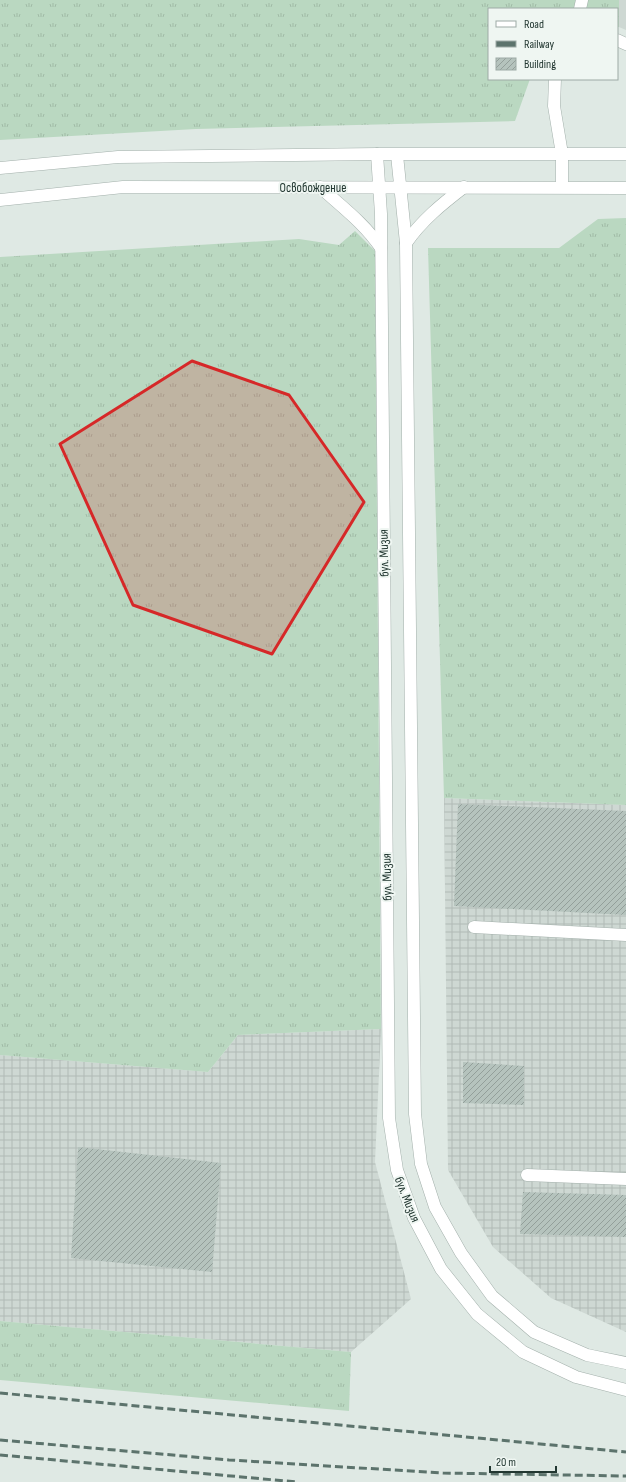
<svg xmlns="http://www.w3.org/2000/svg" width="626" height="1482" viewBox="0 0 626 1482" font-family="'Sofia Sans Condensed',sans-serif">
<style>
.built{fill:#ced8d3}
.industrial{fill:url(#industrial-grid)}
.grass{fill:url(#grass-tufts)}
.building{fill:url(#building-hatch)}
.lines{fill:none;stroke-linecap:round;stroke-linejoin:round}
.minor-casing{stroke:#a3b0ab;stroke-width:13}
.minor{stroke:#fff;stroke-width:12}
.rail{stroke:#5c736c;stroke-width:3;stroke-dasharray:8 4;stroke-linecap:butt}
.marked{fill:#d62828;fill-opacity:0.2;stroke:#d62828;stroke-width:3;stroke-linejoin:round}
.labels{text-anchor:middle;stroke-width:4;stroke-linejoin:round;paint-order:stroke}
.street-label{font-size:13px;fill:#223731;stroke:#eff6f2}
</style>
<defs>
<pattern id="industrial-grid" width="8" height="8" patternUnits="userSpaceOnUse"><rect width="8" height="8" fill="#ced8d3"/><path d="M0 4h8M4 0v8" fill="none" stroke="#b1bab6"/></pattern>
<pattern id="grass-tufts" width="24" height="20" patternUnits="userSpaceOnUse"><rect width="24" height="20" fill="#bad8c1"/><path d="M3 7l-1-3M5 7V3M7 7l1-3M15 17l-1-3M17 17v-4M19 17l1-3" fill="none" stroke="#a0baa6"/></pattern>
<pattern id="building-hatch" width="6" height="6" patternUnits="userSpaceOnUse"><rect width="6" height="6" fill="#b5c3bd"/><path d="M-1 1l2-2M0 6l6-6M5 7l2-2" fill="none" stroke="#939f9a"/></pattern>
</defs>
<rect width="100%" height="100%" fill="#dfe9e4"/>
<polygon class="built" points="619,0 626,0 626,30 619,27"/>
<g class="industrial">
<polygon points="444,798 626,805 626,1332 551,1298 493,1247 448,1170"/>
<polygon points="381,1029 375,1162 411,1299 351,1352 0,1321 0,1055 208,1072 238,1035"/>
</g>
<g class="grass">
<polygon points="0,0 619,0 619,27 617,27 617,9 489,9 489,79 530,79 515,121 196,129 0,140"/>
<polygon points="626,218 626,805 444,798 428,248 559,248 598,219"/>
<polygon points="355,231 375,251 381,1029 238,1035 208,1072 0,1055 0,257 299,239 339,245"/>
<polygon points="0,1321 351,1352 349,1411 0,1380"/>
</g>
<g class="building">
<polygon points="458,804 626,811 626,915 454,906"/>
<polygon points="463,1062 524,1066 524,1105 463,1103"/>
<polygon points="78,1147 221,1163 212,1272 71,1258"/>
<polygon points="523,1192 626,1195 626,1237 520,1234"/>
</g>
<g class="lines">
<defs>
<g id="minor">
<polyline points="580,9 582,0"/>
<polyline points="617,40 626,44"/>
<polyline points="555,79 554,106 562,154 562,187"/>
<polyline points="377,154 381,214 389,1118 397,1170 414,1218 441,1269 477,1314 523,1352 576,1377 626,1390"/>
<polyline points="397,155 406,243 415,1114 421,1164 435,1207 461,1253 492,1296 534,1332 587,1355 626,1363"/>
<polyline points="0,168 118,157 377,154 626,154"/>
<path d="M320 187C342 207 364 223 381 248"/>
<polyline points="0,200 123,187 626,188"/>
<path d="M406 243C422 220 442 204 464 187"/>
<polyline points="474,927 626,935"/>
<polyline points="527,1175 626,1179"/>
</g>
</defs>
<use href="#minor" class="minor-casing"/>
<use href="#minor" class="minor"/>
<g class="rail">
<polyline points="0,1393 626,1452"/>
<polyline points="0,1440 229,1460 443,1473 626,1476"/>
<polyline points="0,1455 297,1482"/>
</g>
</g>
<path class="marked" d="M192 361 289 395 364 502 272 654 133 605 60 444Z"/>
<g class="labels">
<g class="street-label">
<text x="313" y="192">Освобождение</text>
<text transform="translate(383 553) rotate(-91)" y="5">бул. Мизия</text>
<text transform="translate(386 877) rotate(-91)" y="5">бул. Мизия</text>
<text transform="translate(408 1199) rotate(68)" y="5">бул. Мизия</text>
</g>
</g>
<rect x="488" y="8" width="130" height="72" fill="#eff6f2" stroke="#9daaa5"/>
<rect x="496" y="21" width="20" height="6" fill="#ffffff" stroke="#9daaa5"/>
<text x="524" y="28" font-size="12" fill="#223731">Road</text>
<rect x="496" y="41" width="20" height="6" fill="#5c736c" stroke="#9daaa5"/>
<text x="524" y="48" font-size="12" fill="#223731">Railway</text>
<rect x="496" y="58" width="20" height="12" fill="url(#building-hatch)" stroke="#9daaa5"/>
<text x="524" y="68" font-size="12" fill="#223731">Building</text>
<path d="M490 1466v6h66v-6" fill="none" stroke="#223731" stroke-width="2"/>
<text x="496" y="1466" font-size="12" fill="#223731" stroke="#eff6f2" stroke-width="3" paint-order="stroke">20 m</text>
</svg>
